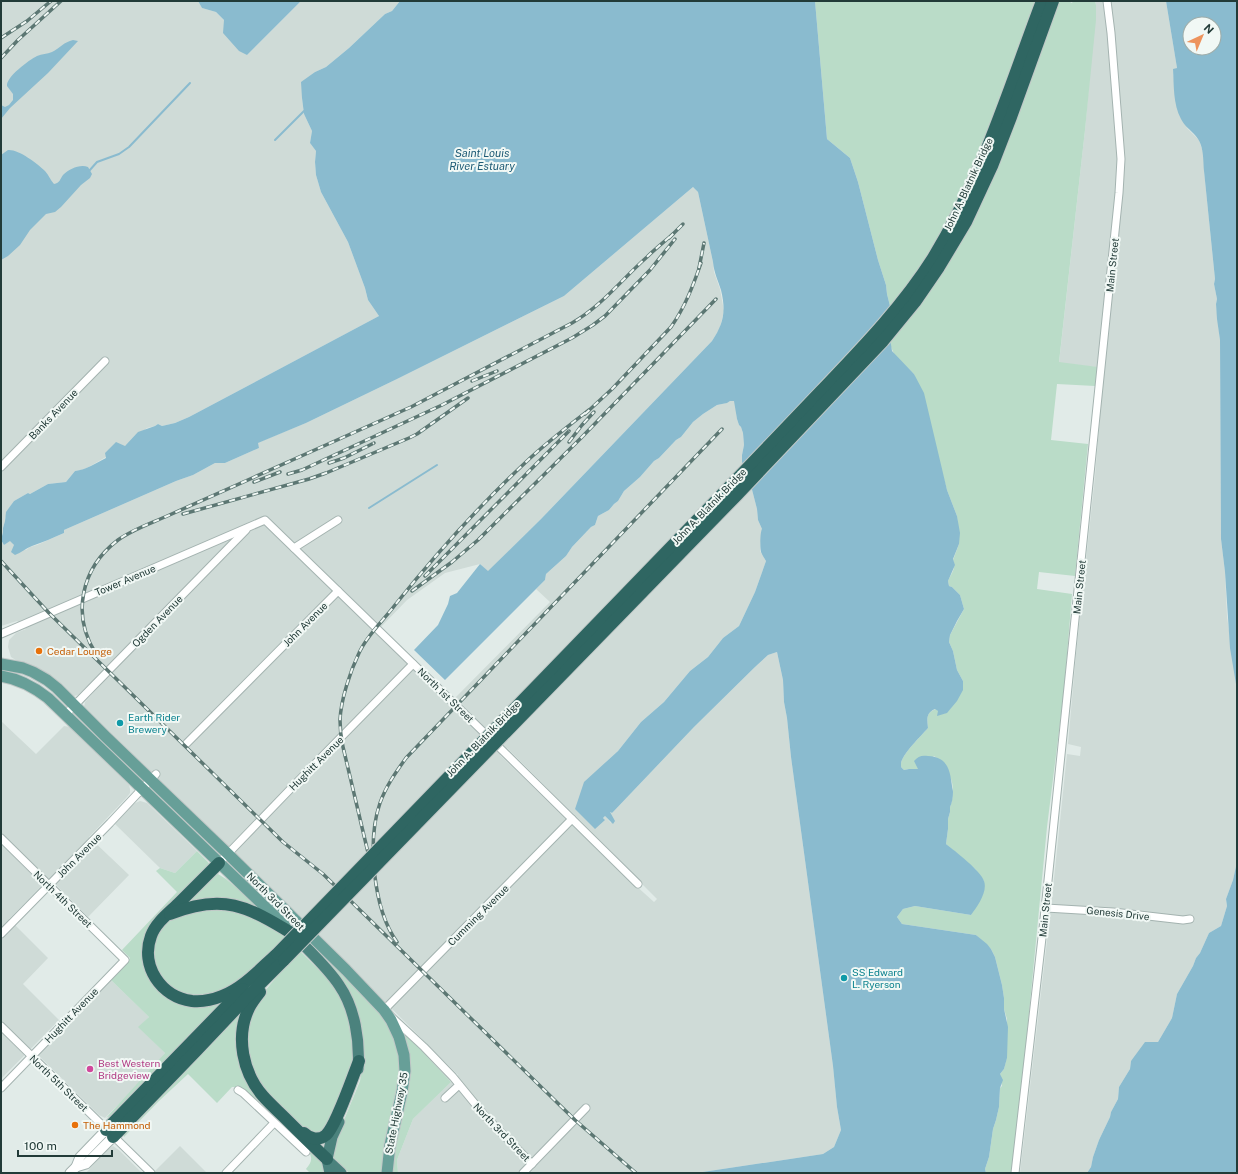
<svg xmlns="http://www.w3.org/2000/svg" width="1238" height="1174" viewBox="0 0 1238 1174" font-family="'Public Sans',sans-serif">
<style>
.built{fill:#cfdbd7;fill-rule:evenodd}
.green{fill:#badcc8}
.water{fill:#8abbcf;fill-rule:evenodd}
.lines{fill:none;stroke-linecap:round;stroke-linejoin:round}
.stream{stroke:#8abbcf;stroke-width:2}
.minor-casing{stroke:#a4b3b0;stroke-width:9}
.tertiary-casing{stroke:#a4b3b0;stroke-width:11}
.primary-casing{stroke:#c1c8c7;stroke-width:13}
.trunk-casing{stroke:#c1c8c7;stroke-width:13}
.motorway-casing{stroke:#c1c8c7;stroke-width:14}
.minor{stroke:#fff;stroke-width:7}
.tertiary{stroke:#fff;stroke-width:9}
.primary{stroke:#679f98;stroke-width:11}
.trunk{stroke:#4b827d;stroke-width:11}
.motorway{stroke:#2f6662;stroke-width:12}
.rail-casing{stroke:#5c7773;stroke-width:3.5}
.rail{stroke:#f1f8f5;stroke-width:2;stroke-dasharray:6;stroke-linecap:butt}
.motorway-bridge-casing{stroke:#c1c8c7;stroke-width:14;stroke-linecap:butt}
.motorway-bridge{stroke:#2f6662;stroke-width:12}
.food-dot{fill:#e8710a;stroke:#f1f8f5;stroke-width:1.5}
.culture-dot{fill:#0f9aa8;stroke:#f1f8f5;stroke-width:1.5}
.hotel-dot{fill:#d1479c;stroke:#f1f8f5;stroke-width:1.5}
.labels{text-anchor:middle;stroke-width:4;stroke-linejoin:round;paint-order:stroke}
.street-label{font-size:10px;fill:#223b38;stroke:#f1f8f5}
.food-label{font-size:10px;fill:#c56008;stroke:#f1f8f5;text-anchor:start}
.culture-label{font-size:10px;fill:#0d838f;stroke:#f1f8f5;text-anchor:start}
.hotel-label{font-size:10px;fill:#b23c85;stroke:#f1f8f5;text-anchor:start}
.water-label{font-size:11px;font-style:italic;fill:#1e5b75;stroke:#f1f8f5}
</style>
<rect width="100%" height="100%" fill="#e1ebe8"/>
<g class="built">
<polygon points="3,1 198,1 202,8 216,12 224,20 247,55 301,1 400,1 392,11 385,14 349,48 326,67 315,72 304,81 302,98 304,114 312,131 310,143 316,151 315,162 316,175 321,192 348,242 365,288 368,300 379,316 189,417 175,423 162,426 158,424 155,426 147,428 125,446 87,468 81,470 75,471 66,482 48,484 30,494 28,493 14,501 11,506 5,518 5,521 3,528 3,532 1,538 1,3"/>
<polygon points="1095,1 1166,1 1177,68 1173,70 1176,104 1187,128 1199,140 1204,155 1204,171 1215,279 1214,284 1217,299 1216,304 1220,340 1221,539 1225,572 1227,616 1237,690 1237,862 1233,880 1226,899 1227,906 1221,926 1209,933 1200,953 1196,958 1193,966 1177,994 1172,1018 1158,1042 1131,1061 1130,1069 1119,1087 1118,1099 1111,1112 1110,1117 1099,1140 1093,1157 1091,1167 1087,1173 1020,1173 1052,898 1067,754 1080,756 1081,747 1068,744 1076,654 1095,476 1104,368 1059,363 1085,130 1096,5"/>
<path d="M693 187 698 192 713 262 714 272 720 289 724 311 720 328 712 341 541 519 488 572 480 564 445 573 407 600 378 630 452 701 550 602 536 589 545 580 546 574 566 556 572 547 591 527 595 525 598 516 609 510 614 504 618 501 624 491 640 477 654 461 659 458 676 440 681 437 693 422 703 414 717 405 726 403 730 401H735L737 419 739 425 741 427 743 433 744 445 742 455 749 478 757 509 758 520 762 529 760 551 766 561 755 592 739 626 723 638 708 657 690 671 664 702 641 722 618 751 606 762 575 809 605 820 603 818 605 816 611 823V815L609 812 612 813 614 811 694 727 755 667 768 655 777 652 783 680 784 702 787 718 791 757 833 1066 837 1107 841 1130 834 1147 823 1154 696 1173H398L397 1160 413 1119 458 1075 378 995 85 711 84 707 85 702 106 679 100 674 78 695 74 696 71 695 11 657 8 647 9 640 16 633 26 629 17 621 1 626V540L4 545 10 540 14 545 26 550 30 547 37 545 64 533V530L176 481 193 475 215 463H225L259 448 257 443 306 423 397 379 564 296ZM507 748 630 870 632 874 657 899 654 902 614 866 500 755Z"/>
<polygon points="1,721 36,754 64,726 70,727 129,785 130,789 130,793 127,797 89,837 129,875 88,917 49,878 9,919 48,958 23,984 59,1020 1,1079"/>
<polygon points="140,801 147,803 197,851 175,873 160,868 115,824 133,804"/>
<polygon points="111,980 149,1017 139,1027 165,1053 144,1078 105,1118 99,1115 38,1055"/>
<polygon points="113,1146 120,1151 142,1173 86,1173 106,1151"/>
<polygon points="180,1146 207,1173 153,1173"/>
</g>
<g class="green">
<path d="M815 1H1068L1072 3 1073 1H1095L1096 5V20L1085 130 1059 362 1098 367 1095 386 1057 384 1051 440 1088 444 1075 576 1039 572 1037 589 1072 594 1064 691 1047 827 1021 1096 1012 1173H986L985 1169 989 1157 993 1129 996 1120 999 1107 1000 1088 1002 1086 1000 1074 1004 1069 1007 1057V1019L1004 1009V998L1002 985 995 957 991 949 976 935 902 924 897 917 903 909 915 906 971 915 984 881 975 869 946 844 948 829V819L950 812V807C953 801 954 786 951 779 947 772 941 764 937 758L934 756 918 769H909L904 770C902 768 901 768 901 765 900 756 922 735 928 728 927 719 926 712 936 709L942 714C953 713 959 690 963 681L957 670 953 651 949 642 950 635 964 609 960 595 952 587 949 586 948 581C951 574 957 567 953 560L959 544 957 516 947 490 914 374 895 356 891 347 890 306 887 294 886 285 878 260 858 182 850 158 827 139Z"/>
<polygon points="197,851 208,862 210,865 148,939 160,991 225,1000 178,1052 155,1070 110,1116 106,1118 165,1053 138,1027 149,1017 111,980 124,967 130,958 122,950 177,892 156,871 160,868 175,873"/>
<polygon points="218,874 226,879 256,904 261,913 183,906 215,875"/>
<polygon points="231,908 279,930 328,979 339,995 345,1009 352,1033 353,1048 351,1071 333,1116 320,1135 306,1132 268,1094 252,1070 245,1037 256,1002 287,964 238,982 214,995 191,997 169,988 153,963 156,935 170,918 190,911"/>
<polygon points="319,949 383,1017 395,1040 401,1066 397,1097 384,1151 381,1173 349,1173 332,1156 337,1137 360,1081 362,1068 363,1039 358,1013 317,951"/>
<path d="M254 993 241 1061 324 1159 327 1173H310L306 1169C311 1163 313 1159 309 1152L238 1087H232L217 1103 188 1074 159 1101 124 1137V1133Z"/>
<polygon points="400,1028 451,1082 413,1119 397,1160 398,1173 389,1173 402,1112"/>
</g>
<g class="water">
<polygon points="198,1 301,1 247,55 239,51 223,33 224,20 216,12 202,8"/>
<path d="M400 1H815L827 139 850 158 858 182 878 260 886 285 887 294 890 306V338L892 351 914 374 924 393 947 490 957 516 960 533 959 544 953 559 955 565 948 581 949 586 952 587 960 595 964 609 957 621 950 635 949 642 953 651 957 670 963 681V690L957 701 947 713 937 716 938 711 935 709C926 713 927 719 928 728 922 735 900 756 901 765 901 768 902 768 904 770L909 769H918L914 761C918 756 922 755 928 756 947 757 950 769 952 786 952 788 953 790 953 792 953 797 952 803 950 807V812L948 819V829L946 844C955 851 981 871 984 881 988 892 977 907 971 915L915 906 903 909 897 917 902 924 976 935 987 944 991 949 995 957 1002 985 1004 998V1009L1008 1027 1007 1058 1004 1069 1000 1074 1003 1080 1000 1088 999 1107 996 1120 993 1129 989 1157 985 1169 986 1173H696L823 1154 834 1147 841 1130 837 1107 833 1066 791 757 787 718 784 702 783 680 777 652 768 655 755 667 694 727 614 811 612 813 610 812 615 821 613 824 605 816 603 818 605 820 595 829 575 809 584 782 618 751 641 722 664 702 690 671 708 657 723 638 739 626 755 592 766 561C765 559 762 555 761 552 760 549 760 532 762 529L758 520 757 509 749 478 742 462V455L744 445 743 433 741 427 739 425 737 419 734 401H730L727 403 717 405 703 414 693 422 681 437 676 440 659 458 654 461 640 477 624 491 618 501 614 504 609 510 598 516 595 525 591 527 572 547 566 556 546 574 545 580 445 680 414 650 438 625 448 604 450 596 457 593 480 564 488 571 541 519 712 341C724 323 726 311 721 290 718 280 714 273 713 262L698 192 693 187 564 296 397 379 306 423 258 443 259 448 225 463H215L193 475 176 481 64 530V533C53 538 43 542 32 546 26 548 21 553 15 555L11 552 14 545 10 541 4 545 1 540 3 532V528L5 521 6 512 14 501 28 493 30 494 48 484 66 482 75 471C86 470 96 463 106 458L105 453 116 442 125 446 138 432 155 426 158 424 162 426 175 423 189 417 379 316 368 300 365 288 348 242 321 192 316 175 315 162 316 151 310 143 312 131 304 114 302 98 301 82 315 72 326 67 349 48 385 14 392 11Z"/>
<path d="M1166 1H1237V690L1230 648 1225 572 1221 539 1220 340 1217 319 1216 304 1217 299 1214 284 1215 279 1204 171C1203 156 1204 143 1193 133 1188 128 1184 125 1181 119 1173 104 1174 86 1173 69L1177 68ZM1190 24H1214V48H1190Z"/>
<path d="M73 40 78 41 48 73 10 108 1 119V105L5 107 9 105 13 100V94L7 86C6 77 29 60 37 56 42 54 47 54 52 52 60 48 64 42 73 40Z"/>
<path d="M8 150C18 149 37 163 45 171 49 175 50 180 54 184 60 183 60 179 63 175 69 169 80 164 88 167L92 174 90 178 81 185 61 207 55 212 46 214 30 230 20 245 8 256 1 260V155Z"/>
<polygon points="1237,862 1237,1173 1087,1173 1091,1167 1093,1157 1099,1140 1110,1117 1111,1112 1118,1099 1119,1087 1130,1069 1131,1061 1145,1042 1158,1042 1172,1018 1177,994 1193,966 1196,958 1200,953 1209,933 1221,926 1227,906 1226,899 1233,880"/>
</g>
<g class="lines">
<g class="stream">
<polyline points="275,140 304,111"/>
<polyline points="89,171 97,162 119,154 129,147 190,83"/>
<polyline points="369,508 437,465"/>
</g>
<defs>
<g id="minor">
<polyline points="1,467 105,361"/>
<polyline points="294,548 338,520"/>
<polyline points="1,634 265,520 504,752 638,884"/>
<polyline points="65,715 246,530"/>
<polyline points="187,743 338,591"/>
<polyline points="1,838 125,960 1,1088"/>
<polyline points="219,863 301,778 413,664"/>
<polyline points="1046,908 1113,912 1183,920 1190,919"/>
<polyline points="1,934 110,823 156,774"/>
<polyline points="1,1026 151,1173"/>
<polyline points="238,1090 243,1093 306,1152"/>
<polyline points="445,1098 459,1085"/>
<polyline points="532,1164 485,1116 453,1077 424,1047 384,1010 572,819"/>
<polyline points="226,1173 274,1123"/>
<polyline points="523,1173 586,1108"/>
<polyline points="1015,1173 1043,929 1119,193 1121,159 1111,33 1107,1"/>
</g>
<g id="tertiary">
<polyline points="76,1167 86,1164 113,1137"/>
<polyline points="70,1173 76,1167 80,1157 106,1130"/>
</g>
<g id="primary">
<polyline points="1,664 23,668 33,672 47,680 57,688 105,736 228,854 346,970 384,1010 391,1020 399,1037 404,1055 405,1071 402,1092 390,1145 387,1173"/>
<path d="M1 676C19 679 34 687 48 698L285 926"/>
</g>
<g id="trunk">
<path d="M295 936C310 952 327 967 339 985 355 1008 360 1041 358 1069"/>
<polyline points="327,1160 341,1173"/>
<polyline points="330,1173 327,1159 332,1137 339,1122"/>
</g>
<g id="motorway">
<path d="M219 863C206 876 193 889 180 902 170 912 156 922 151 936 140 966 161 997 192 1001 202 1002 212 1000 222 996 243 988 260 969 277 954"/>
<path d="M170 914C223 893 247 906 293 934"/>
<path d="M260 992C256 997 252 1002 249 1008 235 1037 243 1073 263 1096 270 1104 278 1111 285 1118 299 1132 313 1146 327 1159"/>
<polyline points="106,1130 243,989"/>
<path d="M304 1133C310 1139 319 1141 326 1135 336 1126 353 1076 359 1061"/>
<polyline points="113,1137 197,1050 252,992 284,960"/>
</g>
</defs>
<use href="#minor" class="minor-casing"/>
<use href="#tertiary" class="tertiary-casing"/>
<use href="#primary" class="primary-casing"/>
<use href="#trunk" class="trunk-casing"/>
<use href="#motorway" class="motorway-casing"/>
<use href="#minor" class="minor"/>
<use href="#tertiary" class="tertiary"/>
<use href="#primary" class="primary"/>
<use href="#trunk" class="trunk"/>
<use href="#motorway" class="motorway"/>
<defs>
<g id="rail">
<polyline points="1,38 27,21 51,1"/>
<polyline points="1,58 18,40 61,1"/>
<polyline points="669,238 683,224"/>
<polyline points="699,268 704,243"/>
<polyline points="472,381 497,371"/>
<path d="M585 414 612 389 671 327C685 307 693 286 701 263"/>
<polyline points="569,442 582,425 594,412"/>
<polyline points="329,463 344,458 374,443"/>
<polyline points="288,474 302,470 442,405 572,338 593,325 605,316 650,270 675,239"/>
<polyline points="254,482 280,472"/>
<polyline points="183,514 309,479 326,473 409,438 417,434 468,398"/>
<polyline points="1,561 49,613 283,842 323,874 575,1120 636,1173"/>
<polyline points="425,576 569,431"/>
<polyline points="412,591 452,562 478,540 581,438 716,299"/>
<path d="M96 654C71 615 81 568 118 540 132 530 149 524 165 517L411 407 572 323C603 305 621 280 647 257 655 249 664 242 673 234"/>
<path d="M370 861 343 747C341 738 340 729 340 720 341 699 350 672 359 653 367 635 383 621 395 605 435 555 479 506 526 462 546 443 567 427 589 410"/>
<path d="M397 942C373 909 367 840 380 803 386 786 396 772 406 758L722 429"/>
</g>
</defs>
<use href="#rail" class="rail-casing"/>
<use href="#rail" class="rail"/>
<defs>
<g id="motorway-bridge">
<path d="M277 954C418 808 560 662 701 516 741 475 781 433 821 391 861 349 902 307 933 258 982 178 1009 88 1042 1"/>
<polyline points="284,960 737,495 883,341 915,302 939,267 966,222 992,166 1011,117 1053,1"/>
</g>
</defs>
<use href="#motorway-bridge" class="motorway-bridge-casing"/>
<use href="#motorway-bridge" class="motorway-bridge"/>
</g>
<g class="food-dot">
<circle cx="39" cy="651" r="4"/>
<circle cx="75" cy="1125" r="4"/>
</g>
<g class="culture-dot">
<circle cx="120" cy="723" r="4"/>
<circle cx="844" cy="978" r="4"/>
</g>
<circle class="hotel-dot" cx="90" cy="1069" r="4"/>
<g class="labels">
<g class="street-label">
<text transform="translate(968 184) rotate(-65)" y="4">John A. Blatnik Bridge</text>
<text transform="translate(1112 265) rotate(-84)" y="4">Main Street</text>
<text transform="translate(53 414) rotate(-46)" y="4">Banks Avenue</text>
<text transform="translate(709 506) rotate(-46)" y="4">John A. Blatnik Bridge</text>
<text transform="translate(125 580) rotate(-23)" y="4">Tower Avenue</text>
<text transform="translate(1079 587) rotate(-84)" y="4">Main Street</text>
<text transform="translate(157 621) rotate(-46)" y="4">Ogden Avenue</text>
<text transform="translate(305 624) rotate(-45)" y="4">John Avenue</text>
<text transform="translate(446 695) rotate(44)" y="4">North 1st Street</text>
<text transform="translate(483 738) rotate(-46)" y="4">John A. Blatnik Bridge</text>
<text transform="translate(316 763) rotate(-45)" y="4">Hughitt Avenue</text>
<text transform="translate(79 855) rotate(-45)" y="4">John Avenue</text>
<text transform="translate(63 899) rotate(44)" y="4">North 4th Street</text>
<text transform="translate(276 901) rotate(45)" y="4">North 3rd Street</text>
<text transform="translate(1045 910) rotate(-84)" y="4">Main Street</text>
<text transform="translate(1118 913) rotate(6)" y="4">Genesis Drive</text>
<text transform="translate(478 915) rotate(-45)" y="4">Cumming Avenue</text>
<text transform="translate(71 1015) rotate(-46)" y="4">Hughitt Avenue</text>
<text transform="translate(59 1083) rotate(44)" y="4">North 5th Street</text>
<text transform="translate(396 1113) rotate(-79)" y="4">State Highway 35</text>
<text transform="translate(502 1132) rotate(46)" y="4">North 3rd Street</text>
</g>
<g class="food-label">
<text x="47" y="655">Cedar Lounge</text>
<text x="83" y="1129">The Hammond</text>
</g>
<g class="culture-label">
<text x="128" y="721">Earth Rider<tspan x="128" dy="12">Brewery</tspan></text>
<text x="852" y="976">SS Edward<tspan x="852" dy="12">L. Ryerson</tspan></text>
</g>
<g class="hotel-label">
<text x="98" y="1067">Best Western<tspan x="98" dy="12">Bridgeview</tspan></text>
</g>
<g class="water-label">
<text x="482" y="157">Saint Louis<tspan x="482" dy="13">River Estuary</tspan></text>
</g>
</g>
<rect width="1238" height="1174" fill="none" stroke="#223b38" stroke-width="4"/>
<g transform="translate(1202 36) rotate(44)"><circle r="19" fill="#f1f8f5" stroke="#9eaca9"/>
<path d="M0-3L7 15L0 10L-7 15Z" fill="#ed935d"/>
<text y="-6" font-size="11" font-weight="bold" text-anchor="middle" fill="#223b38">N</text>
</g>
<path d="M18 1150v6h94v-6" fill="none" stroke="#223b38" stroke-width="2"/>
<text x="24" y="1150" font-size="12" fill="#223b38" stroke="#f1f8f5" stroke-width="3" paint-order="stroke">100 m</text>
</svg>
